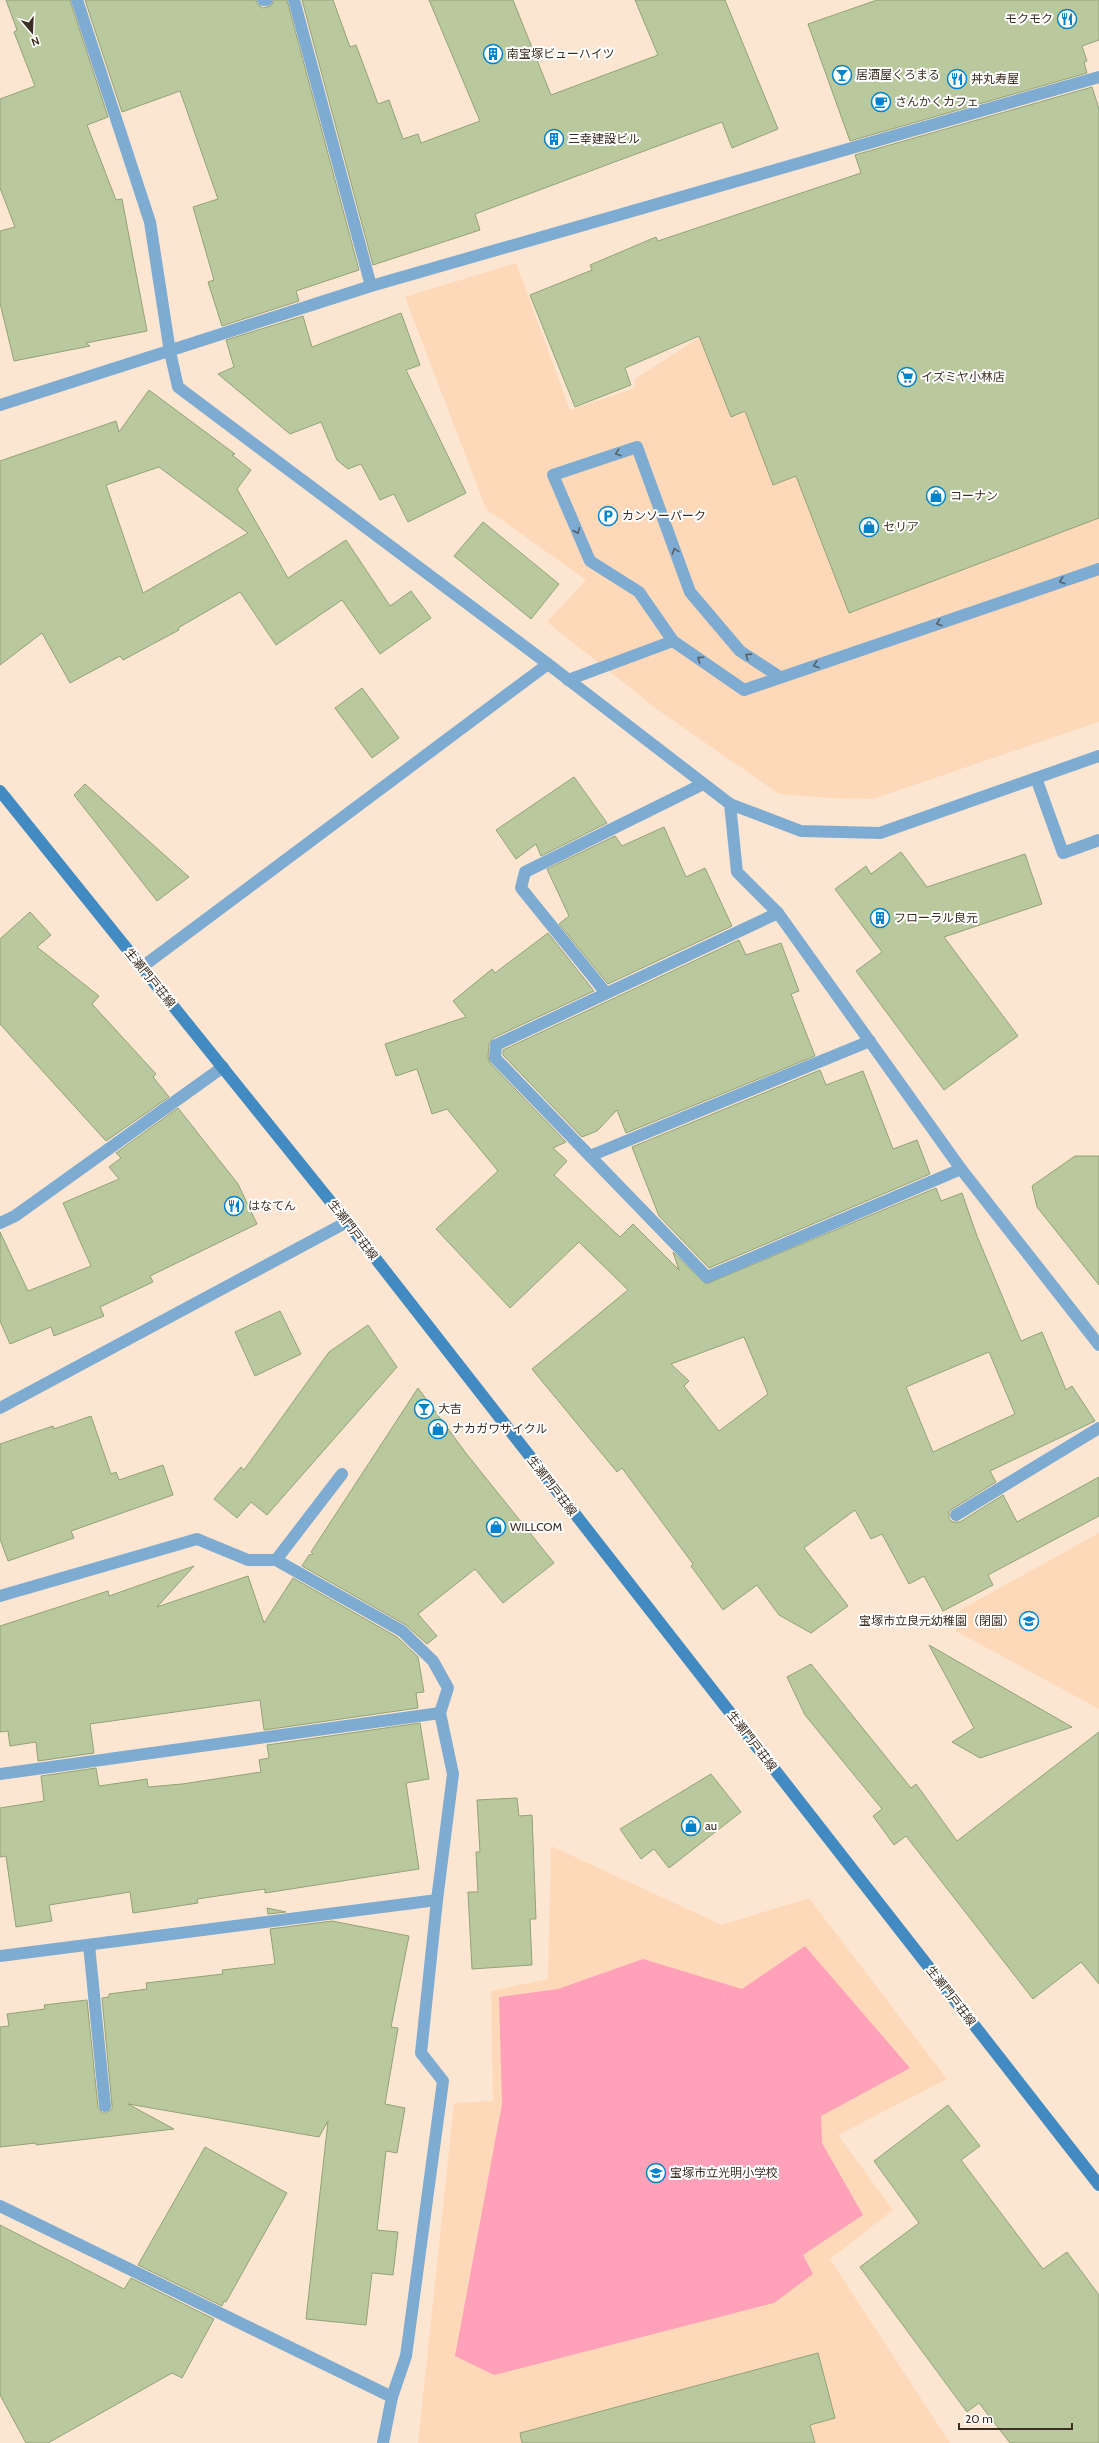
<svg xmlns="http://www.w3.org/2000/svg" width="1099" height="2443" viewBox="0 0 1099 2443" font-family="Cabin,'Noto Sans JP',sans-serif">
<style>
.built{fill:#fdd9b9}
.green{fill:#ffa1b8}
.building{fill:#b9c99d;stroke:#92a277;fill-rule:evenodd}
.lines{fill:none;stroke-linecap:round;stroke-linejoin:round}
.lane{stroke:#7dabd1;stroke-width:12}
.street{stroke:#7dabd1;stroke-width:12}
.secondary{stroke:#418ac2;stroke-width:12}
.oneway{stroke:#566067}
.labels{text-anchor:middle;stroke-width:4;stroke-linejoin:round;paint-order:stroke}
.poi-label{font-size:12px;fill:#3c2e20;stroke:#fff;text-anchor:start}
.street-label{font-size:12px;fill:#3c2e20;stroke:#fff}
</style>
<rect width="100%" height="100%" fill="#fde6d1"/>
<g class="built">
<polygon points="1099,161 1099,722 873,799 831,798 779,794 658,710 547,622 586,580 486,509 405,297 516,263 570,410 635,388 635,379 768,293"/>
<polygon points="1099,1533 1099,1709 956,1631 960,1610"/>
<polygon points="551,1846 722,1925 809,1898 947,2079 838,2135 893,2210 830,2259 950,2443 418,2443 454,2103 493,2101 491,1991 548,1979"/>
</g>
<polygon class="green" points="805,1946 910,2068 821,2116 822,2143 863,2215 803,2255 813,2274 774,2303 494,2375 455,2356 502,2104 499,1997 558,1989 643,1959 742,1989"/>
<g class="building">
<polygon points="6,0 70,0 108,117 87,125 116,200 122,199 147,331 86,343 90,346 14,361 0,303 0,231 15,227 0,188 0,99 35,86 14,32 17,30"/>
<polygon points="85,0 256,0 257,4 263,8 271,6 274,0 287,0 359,270 296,291 299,301 222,326 208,282 214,280 193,207 218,199 180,91 122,112"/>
<polygon points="302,0 333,0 350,47 356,45 378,104 389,100 403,139 418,134 421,143 480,121 429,0 513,0 551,95 658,55 635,0 725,0 778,129 732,148 722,122 475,214 480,230 373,265"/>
<polygon points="877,0 1099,0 1099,40 1082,46 1087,61 1084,62 1087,73 850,141 808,24"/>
<polygon points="1092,87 1099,109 1099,518 849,613 796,476 773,485 745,411 731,417 699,336 625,368 631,385 575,407 530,295 592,270 590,265 656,237 658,241 861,173 855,155"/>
<polygon points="401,313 420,365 406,370 466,493 408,522 394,494 380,500 361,464 348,469 337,460 321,422 290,434 218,374 234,367 226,340 303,316 312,347"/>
<path d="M149 390 235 454 232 455 251 470 237 489 288 578 346 540 390 606 411 591 431 618 380 654 342 600 276 645 240 592 178 628 179 630 123 660 120 656 70 683 42 633 0 665V461L116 421 119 432ZM159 467 248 533 143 593 106 485Z"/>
<polygon points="483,522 559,584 531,619 454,556"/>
<polygon points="362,688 399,738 372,758 335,708"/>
<polygon points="574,777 607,823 541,856 536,844 516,859 496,830"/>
<polygon points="85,784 189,877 157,901 74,795"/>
<polygon points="664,827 686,877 705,868 732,926 608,984 559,924 569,916 547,869 615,836 622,846"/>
<polygon points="901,852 927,887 1025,854 1042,904 944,937 1018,1036 944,1090 856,971 882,952 835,889 866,866 871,874"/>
<polygon points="30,912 51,935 37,947 99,996 92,1004 156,1074 153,1077 169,1097 106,1141 0,1024 0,939"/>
<path d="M548 933 594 991 493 1038 489 1044 488 1057 490 1063 566 1142 553 1148 567 1161 554 1175 620 1237 633 1224 679 1270 673 1252 706 1284 936 1188 941 1201 962 1193 977 1236 1021 1341 1042 1332 1066 1390 1072 1386 1095 1421 990 1471 996 1482 952 1509 949 1512V1519L953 1522H960L1003 1495 1017 1522 1099 1477V1516L988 1575 993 1585 943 1611 924 1576 909 1584 882 1534 871 1539 855 1510 804 1548 848 1606 811 1633 779 1615 757 1585 723 1610 691 1566 693 1564 622 1468 617 1472 532 1369 628 1290 579 1242 510 1308 436 1229 498 1171 447 1109 432 1114 417 1069 396 1076 385 1044 466 1017 453 1001 492 969 495 973ZM744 1337 768 1394 719 1431 684 1386 689 1381 671 1364ZM989 1352 1015 1414 933 1452 906 1387Z"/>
<polygon points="739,940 746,955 781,943 799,991 791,994 815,1056 626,1133 617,1110 597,1131 582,1137 503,1055 503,1050"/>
<polygon points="820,1070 826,1085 863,1071 893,1149 917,1140 930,1174 709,1268 659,1216 632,1147"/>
<polygon points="178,1108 238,1184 257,1224 150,1276 153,1282 100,1307 104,1316 54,1336 51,1327 10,1344 0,1321 0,1232 28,1291 91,1266 63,1203 119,1179 109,1167 121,1158 116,1153"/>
<polygon points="1075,1156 1099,1156 1099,1285 1037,1207 1032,1186"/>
<polygon points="280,1311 301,1354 255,1376 235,1332"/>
<polygon points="368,1325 397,1367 267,1515 251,1502 237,1518 214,1499 241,1467 244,1470 329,1352"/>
<polygon points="418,1388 465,1452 554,1563 503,1603 475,1569 418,1614 437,1636 427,1644 406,1625 302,1566 309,1555 313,1554 311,1552"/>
<polygon points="91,1416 111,1474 116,1472 119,1480 163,1465 173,1495 71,1531 74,1538 8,1561 0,1539 0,1444 53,1426 54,1429"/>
<polygon points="194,1566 157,1607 248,1576 264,1623 293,1578 397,1637 418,1657 424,1692 416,1693 418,1708 264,1730 260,1700 90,1724 94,1753 38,1761 36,1742 10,1746 8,1731 0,1732 0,1626 108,1591 109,1596"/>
<polygon points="929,1645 1072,1727 980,1758 952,1742 974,1728"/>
<polygon points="811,1664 911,1788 916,1784 957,1841 1099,1732 1099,1984 1081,1962 1033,1999 906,1836 894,1845 873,1816 882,1809 805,1715 787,1677"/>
<polygon points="420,1723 429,1779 406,1783 419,1869 265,1893 265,1889 197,1899 198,1903 133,1913 130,1892 49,1905 52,1921 16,1927 6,1856 0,1857 0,1808 44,1801 41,1776 96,1768 99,1786 147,1779 148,1787 182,1784 261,1772 259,1760 269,1758 267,1745"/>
<polygon points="711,1774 741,1812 669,1868 654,1849 641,1859 620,1829"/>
<polygon points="517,1798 519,1816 532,1815 536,1919 530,1919 532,1965 472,1969 468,1892 478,1892 476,1852 480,1852 477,1800"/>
<polygon points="267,1908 286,1912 268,1914"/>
<polygon points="332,1921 409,1936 391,2027 398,2028 385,2104 405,2108 397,2153 386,2151 377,2230 398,2232 393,2275 372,2273 366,2325 306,2319 328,2121 319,2137 128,2104 174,2129 36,2145 36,2143 0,2147 0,2027 9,2026 7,2014 45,2009 44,2005 87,2000 98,2107 102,2113 106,2113 112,2109 112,2105 102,1998 109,1997 109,1994 147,1989 146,1983 223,1974 222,1970 275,1964 270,1929"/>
<polygon points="948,2105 980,2146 961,2160 1043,2269 1067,2252 1099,2295 1099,2443 1010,2443 979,2403 967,2412 860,2267 919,2223 874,2161"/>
<polygon points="205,2147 287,2193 226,2302 224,2301 222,2306 138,2265"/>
<polygon points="0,2225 124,2289 131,2278 214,2319 182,2378 172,2373 48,2443 26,2443 0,2395"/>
<polygon points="818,2353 835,2418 810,2425 815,2443 522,2443 520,2433"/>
</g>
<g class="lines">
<g class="lane">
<polyline points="673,641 639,592 590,561 553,475 637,447 690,592 740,651 780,677"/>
<polyline points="568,680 673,641 744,690 1099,569"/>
<polyline points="1036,778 1063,853 1099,840"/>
</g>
<g class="street">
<polyline points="77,0 150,222 170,352 178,387 548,664 730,804 737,872 778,913 961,1169 1099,1345"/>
<polyline points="263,0 267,0"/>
<polyline points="294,0 371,286"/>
<polyline points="0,405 371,286 1099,77"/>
<polyline points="730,804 801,831 880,833 1099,756"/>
<polyline points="778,913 496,1045 495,1058 707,1277 961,1169"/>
<polyline points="142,967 548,664"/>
<polyline points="606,993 521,888 525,872 703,784"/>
<polyline points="590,1156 870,1041"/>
<polyline points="0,1223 15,1216 223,1067"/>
<polyline points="0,1408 347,1222"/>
<polyline points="956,1515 1099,1428"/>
<polyline points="276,1560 402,1631 433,1661 448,1688 440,1713"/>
<polyline points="0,1596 197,1539 248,1560 276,1560 342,1474"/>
<polyline points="0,1774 440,1713 453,1774 437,1900"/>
<polyline points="89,1945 105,2106"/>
<polyline points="0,1956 437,1900 421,2053 443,2081 406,2356 392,2397 383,2443"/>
<polyline points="0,2206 392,2397"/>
</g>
<polyline class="secondary" points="0,791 347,1222 1099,2185"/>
</g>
<defs><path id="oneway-chevron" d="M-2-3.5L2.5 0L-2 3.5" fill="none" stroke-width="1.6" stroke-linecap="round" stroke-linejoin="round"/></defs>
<g class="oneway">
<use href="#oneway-chevron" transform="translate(618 453) rotate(161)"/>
<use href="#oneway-chevron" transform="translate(577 531) rotate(67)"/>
<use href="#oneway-chevron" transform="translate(675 551) rotate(-110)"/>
<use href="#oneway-chevron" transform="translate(1062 581) rotate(161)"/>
<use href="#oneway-chevron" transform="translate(939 623) rotate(161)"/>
<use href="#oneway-chevron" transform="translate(748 656) rotate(-147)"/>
<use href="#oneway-chevron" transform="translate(700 659) rotate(-146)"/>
<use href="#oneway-chevron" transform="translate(816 665) rotate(161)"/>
</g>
<defs>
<symbol id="restaurant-ring" viewBox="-11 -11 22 22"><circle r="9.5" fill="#fff" stroke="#0182ca" stroke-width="1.5"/><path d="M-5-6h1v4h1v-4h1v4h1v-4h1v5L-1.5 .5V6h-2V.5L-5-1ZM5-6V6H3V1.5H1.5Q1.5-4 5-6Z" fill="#0182ca"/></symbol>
<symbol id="building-ring" viewBox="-11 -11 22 22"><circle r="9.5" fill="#fff" stroke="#0182ca" stroke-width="1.5"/><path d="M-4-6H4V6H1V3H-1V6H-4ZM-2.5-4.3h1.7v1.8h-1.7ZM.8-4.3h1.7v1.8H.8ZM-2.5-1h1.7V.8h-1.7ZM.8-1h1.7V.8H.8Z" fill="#0182ca"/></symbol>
<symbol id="bar-ring" viewBox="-11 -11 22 22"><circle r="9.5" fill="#fff" stroke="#0182ca" stroke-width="1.5"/><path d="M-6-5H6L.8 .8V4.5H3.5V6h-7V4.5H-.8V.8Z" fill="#0182ca"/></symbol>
<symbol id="cafe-ring" viewBox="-11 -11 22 22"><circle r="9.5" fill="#fff" stroke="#0182ca" stroke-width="1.5"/><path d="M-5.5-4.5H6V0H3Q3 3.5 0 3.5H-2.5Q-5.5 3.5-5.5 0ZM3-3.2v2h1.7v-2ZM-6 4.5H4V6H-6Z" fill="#0182ca"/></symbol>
<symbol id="supermarket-ring" viewBox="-11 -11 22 22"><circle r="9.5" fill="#fff" stroke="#0182ca" stroke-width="1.5"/><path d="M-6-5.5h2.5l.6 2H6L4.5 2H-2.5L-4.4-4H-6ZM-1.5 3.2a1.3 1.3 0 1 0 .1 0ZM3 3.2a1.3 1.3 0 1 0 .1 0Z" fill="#0182ca"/></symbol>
<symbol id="shop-ring" viewBox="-11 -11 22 22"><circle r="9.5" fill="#fff" stroke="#0182ca" stroke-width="1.5"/><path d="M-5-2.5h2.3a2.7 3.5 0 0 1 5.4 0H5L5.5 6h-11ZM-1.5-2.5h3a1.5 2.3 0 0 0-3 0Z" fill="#0182ca"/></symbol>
<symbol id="parking-ring" viewBox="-11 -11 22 22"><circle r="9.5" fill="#fff" stroke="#0182ca" stroke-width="1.5"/><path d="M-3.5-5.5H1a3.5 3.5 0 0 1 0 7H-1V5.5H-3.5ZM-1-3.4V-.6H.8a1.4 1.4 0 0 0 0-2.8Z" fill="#0182ca"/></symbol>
<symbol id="school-ring" viewBox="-11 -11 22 22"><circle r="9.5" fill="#fff" stroke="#0182ca" stroke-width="1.5"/><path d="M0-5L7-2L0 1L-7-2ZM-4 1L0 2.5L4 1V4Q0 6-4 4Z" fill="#0182ca"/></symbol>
</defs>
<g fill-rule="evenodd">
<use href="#restaurant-ring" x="1056" y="8" width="22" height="22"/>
<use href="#building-ring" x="482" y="43" width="22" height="22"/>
<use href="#bar-ring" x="831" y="64" width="22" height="22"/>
<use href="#restaurant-ring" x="946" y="68" width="22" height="22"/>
<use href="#cafe-ring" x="870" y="91" width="22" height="22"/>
<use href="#building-ring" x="543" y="128" width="22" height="22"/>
<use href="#supermarket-ring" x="896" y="366" width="22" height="22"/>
<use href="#shop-ring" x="925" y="485" width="22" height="22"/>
<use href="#parking-ring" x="597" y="505" width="22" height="22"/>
<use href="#shop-ring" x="858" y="516" width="22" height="22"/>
<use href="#building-ring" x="869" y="907" width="22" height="22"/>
<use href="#restaurant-ring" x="223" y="1195" width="22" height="22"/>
<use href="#bar-ring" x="413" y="1398" width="22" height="22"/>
<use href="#shop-ring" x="427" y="1418" width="22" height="22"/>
<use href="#shop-ring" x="485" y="1516" width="22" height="22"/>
<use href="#school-ring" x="1018" y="1610" width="22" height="22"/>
<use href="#shop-ring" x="680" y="1815" width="22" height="22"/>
<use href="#school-ring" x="645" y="2162" width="22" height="22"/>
</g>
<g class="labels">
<g class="poi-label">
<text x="1053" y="23" text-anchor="end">モクモク</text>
<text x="507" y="58">南宝塚ビューハイツ</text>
<text x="856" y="79">居酒屋くろまる</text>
<text x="971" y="83">丼丸寿屋</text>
<text x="895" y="106">さんかくカフェ</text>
<text x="568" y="143">三幸建設ビル</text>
<text x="921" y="381">イズミヤ小林店</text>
<text x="950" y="500">コーナン</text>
<text x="622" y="520">カンソーパーク</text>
<text x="883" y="531">セリア</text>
<text x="894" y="922">フローラル良元</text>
<text x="248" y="1210">はなてん</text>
<text x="438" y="1413">大吉</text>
<text x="452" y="1433">ナカガワサイクル</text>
<text x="510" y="1531">WILLCOM</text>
<text x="1015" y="1625" text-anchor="end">宝塚市立良元幼稚園（閉園）</text>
<text x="705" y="1830">au</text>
<text x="670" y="2177">宝塚市立光明小学校</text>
</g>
<g class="street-label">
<text transform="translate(150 978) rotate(51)" y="4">生瀬門戸荘線</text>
<text transform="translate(353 1230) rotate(52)" y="4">生瀬門戸荘線</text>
<text transform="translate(552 1486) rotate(52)" y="4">生瀬門戸荘線</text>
<text transform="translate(752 1741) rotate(52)" y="4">生瀬門戸荘線</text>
<text transform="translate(951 1996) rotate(52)" y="4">生瀬門戸荘線</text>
</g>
</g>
<g transform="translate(32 32) rotate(161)" stroke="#ffffff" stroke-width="3" paint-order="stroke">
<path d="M0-3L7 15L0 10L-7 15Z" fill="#3c2e20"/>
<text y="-6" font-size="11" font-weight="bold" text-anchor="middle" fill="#3c2e20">N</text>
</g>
<path d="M959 2423v6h113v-6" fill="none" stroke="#3c2e20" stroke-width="2"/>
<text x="965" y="2423" font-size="12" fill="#3c2e20" stroke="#ffffff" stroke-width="3" paint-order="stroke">20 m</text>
</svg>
